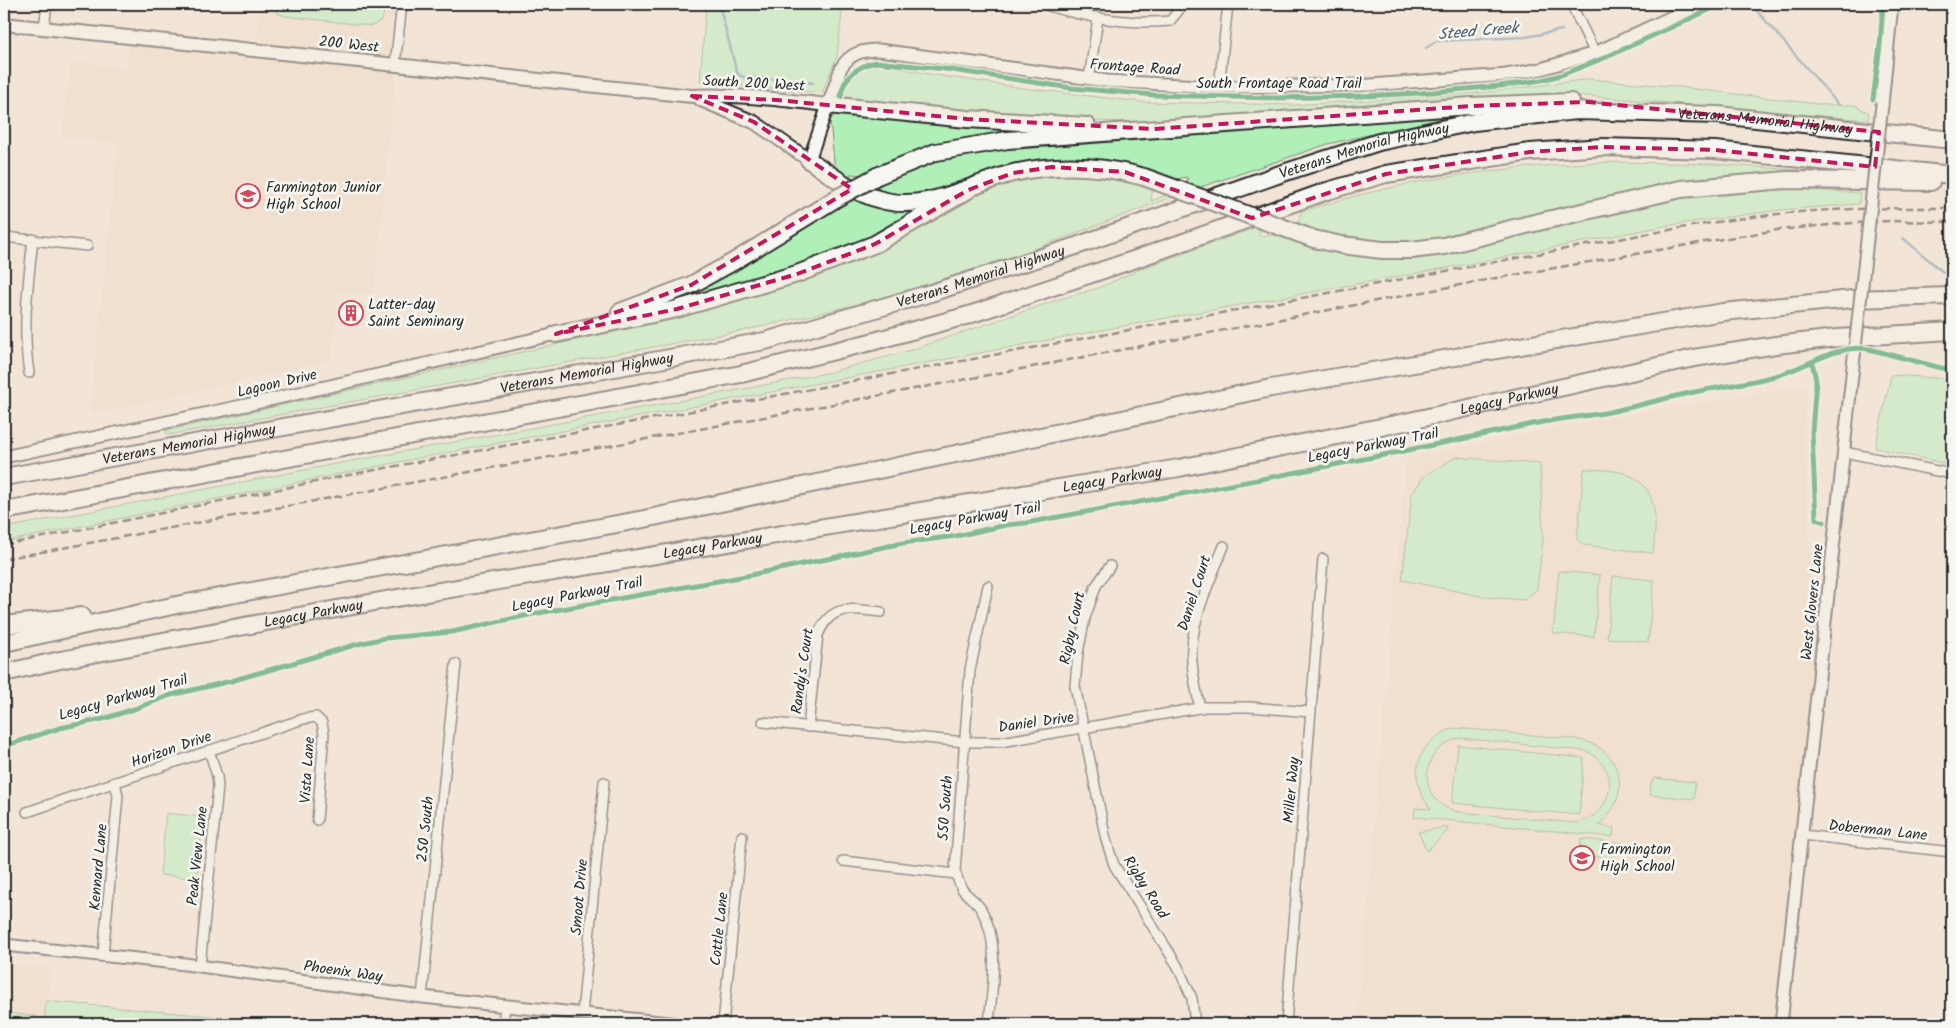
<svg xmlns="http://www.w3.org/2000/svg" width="1956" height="1028" viewBox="0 0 1956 1028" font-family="Kalam,sans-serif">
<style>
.built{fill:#f0d9c5}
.green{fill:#b0f0b8;stroke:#6e8e72;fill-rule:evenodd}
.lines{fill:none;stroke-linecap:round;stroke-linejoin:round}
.stream{stroke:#668ca1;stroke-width:2.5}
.minor-casing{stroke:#2b2b2b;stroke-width:12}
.tertiary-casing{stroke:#2b2b2b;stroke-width:15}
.secondary-casing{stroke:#2b2b2b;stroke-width:16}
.motorway-casing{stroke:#2b2b2b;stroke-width:20}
.minor{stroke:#f6f6f2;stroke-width:9}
.tertiary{stroke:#f6f6f2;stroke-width:11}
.secondary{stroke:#f6f6f2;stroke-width:12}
.motorway{stroke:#f6f6f2;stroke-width:16}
.rail{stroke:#2b2b2b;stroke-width:2.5;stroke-dasharray:8 4;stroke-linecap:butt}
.tertiary-bridge-casing{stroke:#2b2b2b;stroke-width:15;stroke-linecap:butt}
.motorway-bridge-casing{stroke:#2b2b2b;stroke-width:20;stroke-linecap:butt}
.tertiary-bridge{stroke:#f6f6f2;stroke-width:11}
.motorway-bridge{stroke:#f6f6f2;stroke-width:16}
.cycleway-casing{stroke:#f6f6f2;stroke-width:8}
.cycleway{stroke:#00873e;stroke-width:5}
.marked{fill:none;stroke:#c2185b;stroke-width:4;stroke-dasharray:10 6;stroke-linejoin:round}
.labels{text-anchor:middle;stroke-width:5;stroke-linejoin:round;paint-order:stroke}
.street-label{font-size:15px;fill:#2b2b2b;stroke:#f6f6f2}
.poi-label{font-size:15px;fill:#2b2b2b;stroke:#f6f6f2;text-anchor:start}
.water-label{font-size:16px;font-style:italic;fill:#495b66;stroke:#f6f6f2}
</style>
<rect width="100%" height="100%" fill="#f2e5d8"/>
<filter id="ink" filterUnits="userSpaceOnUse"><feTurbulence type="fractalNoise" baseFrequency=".02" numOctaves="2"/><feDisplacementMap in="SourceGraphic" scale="10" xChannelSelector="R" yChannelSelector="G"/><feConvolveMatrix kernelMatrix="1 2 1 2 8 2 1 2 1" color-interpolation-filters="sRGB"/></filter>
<g filter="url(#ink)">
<g class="built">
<polygon points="260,4 397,4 391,59 256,45"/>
<polygon points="129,44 396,72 374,294 339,291 331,361 89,415 118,144 62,137 71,61 126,67"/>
<polygon points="1808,386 1803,429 1816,650 1774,1024 1357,1024 1406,458 1631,413"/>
<polygon points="4,963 52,968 44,1024 4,1024"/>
</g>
<g class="green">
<polygon points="276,4 386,4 382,20 372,26 285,16 277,13"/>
<polygon points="706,4 843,4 837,56 822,93 700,82"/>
<path d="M877 64 935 75 1030 89 1142 102 1294 105 1478 93 1590 79 1671 86 1826 105H1855L1869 113 1868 120 1587 96 1180 122 1069 121 850 101 843 91C848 76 862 67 877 64Z"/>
<polygon points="837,113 1069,131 1025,135 865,175 850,174 850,178 835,171 830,121 832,117"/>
<polygon points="1461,114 1328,144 1192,190 1188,185 1187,177 1166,181 1097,161 929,194 883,197 875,182 947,157 997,148"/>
<path d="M1618 162 1715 164 1811 171 1812 173 1787 175 1459 239 1385 246 1297 228 1301 212C1404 178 1510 165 1618 162Z"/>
<path d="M1067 173 1109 176 1153 186 1151 201 1171 193 1177 195C1086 229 995 266 901 293 848 307 795 319 742 331L168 435 165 431 680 317 755 296 810 277 970 196 1017 179Z"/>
<polygon points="1784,185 1794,189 1860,193 1859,204 1780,210 1665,226 1474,263 1145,322 414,459 4,542 4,528 330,465 749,388 831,372 911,350 1060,299 1098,288 1143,268 1260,226 1263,227 1260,231 1259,236 1283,235 1302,241 1466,248 1585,219 1610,216 1635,206 1677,197"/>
<polygon points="851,196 929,206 863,242 697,301 659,304 838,203 853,201"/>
<polygon points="1891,375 1952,379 1952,465 1875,448"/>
<polygon points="1456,457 1540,464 1543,540 1537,589 1524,600 1485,597 1402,580 1412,494 1424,476"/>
<path d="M1584 469C1594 469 1605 470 1615 471 1660 479 1657 518 1653 553L1583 545 1577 539Z"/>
<polygon points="1559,571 1600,575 1594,637 1553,633"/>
<polygon points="1613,576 1654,580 1648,642 1607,638"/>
<path d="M1456 728 1575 739C1622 745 1635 797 1598 825L1614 828 1613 837 1414 817 1415 808 1431 809C1405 778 1417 738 1456 728ZM1460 738 1586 751C1623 768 1614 815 1576 823L1459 812C1415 803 1418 748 1460 738Z"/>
<polygon points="1458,745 1584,758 1579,815 1452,803"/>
<polygon points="1654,778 1695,782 1694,799 1650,795 1651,784"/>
<polygon points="166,813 203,817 197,879 160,875"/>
<polygon points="1447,827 1448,830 1427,851 1418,832"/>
<polygon points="1581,839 1621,843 1620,853 1609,858 1580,855"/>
<polygon points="46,1001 243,1019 259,1024 44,1024"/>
<polygon points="4,1013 35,1016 34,1024 4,1024"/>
</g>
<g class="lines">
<g class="stream">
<polyline points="719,4 737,73 743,77 813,83"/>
<polyline points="1751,4 1839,105"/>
<polyline points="1426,48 1437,41 1526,37 1562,30"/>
<polyline points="1903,238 1944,273"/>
</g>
<defs>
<g id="minor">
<path d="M1043 4C1082 17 1129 25 1170 21L1179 10 1180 4"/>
<polyline points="1571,4 1595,53"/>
<polyline points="44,28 47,4"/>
<polyline points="395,65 402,4"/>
<polyline points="1089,79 1098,18"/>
<polyline points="1219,87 1228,4"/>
<polyline points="4,237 87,246"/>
<path d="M29 373C22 328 28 284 33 239"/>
<polyline points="1844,452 1952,474"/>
<polyline points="1110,566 1096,586 1085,618 1078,653 1075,686 1106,840 1114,865 1177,965 1192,998 1195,1024"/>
<path d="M988 586 970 670 955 871C957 876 959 884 962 889 967 896 976 901 981 909 1001 943 992 987 989 1024"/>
<path d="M1200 708C1197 693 1193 677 1192 662 1189 622 1210 582 1224 546"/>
<polyline points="763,722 965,742 1001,742 1205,707 1249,707 1311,712"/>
<path d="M808 727 818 635C831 603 851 609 881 612"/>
<polyline points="27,812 303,719 316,717 322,723 324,734 317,820"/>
<polyline points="1802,835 1952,852"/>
<polyline points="843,861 956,874"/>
<polyline points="103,955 118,796 115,782"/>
<polyline points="200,966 218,787 217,776 209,750"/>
<polyline points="422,997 456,664"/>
<polyline points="582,1014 604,782"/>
<polyline points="503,1024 505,1006"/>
<polyline points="723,1024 742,836"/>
<polyline points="1286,1024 1323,559"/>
</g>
<g id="tertiary">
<polyline points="1882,105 1892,4"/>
<path d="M809 160 841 68C850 53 862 50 879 50L1107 81 1219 87 1370 85 1506 75 1541 69 1595 53 1699 4"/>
<polyline points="4,457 260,402 556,334"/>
<polyline points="4,945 185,964 422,997 679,1024"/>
<polyline points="1781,1024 1854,357"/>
</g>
<g id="secondary">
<path d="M4 24 692 96C737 94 783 100 828 105"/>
<polyline points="701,100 754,122 809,160"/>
</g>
<g id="motorway">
<polyline points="828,105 967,119 1087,126"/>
<path d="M809 160C831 175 852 192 878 199 926 214 969 184 1013 173 1056 163 1102 165 1144 177"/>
<polyline points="877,176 936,152 1008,140 1471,106 1571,102"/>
<polyline points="1314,239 1342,245 1382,250 1411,250 1444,246 1530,224 1681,189 1787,180 1931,182"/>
<polyline points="620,312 691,285 733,262 837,198"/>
<polyline points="556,334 677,309 797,274 875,244 968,190"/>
<path id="s1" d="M4 477 765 341 931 293 1076 246 1280 174 1379 142 1474 122 1577 111 1718 115 1952 140"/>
<polyline points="4,511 741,374 871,342 969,315 1133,260 1327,191 1386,174 1530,152 1603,147 1715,150 1952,175"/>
<polyline points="4,625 82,616"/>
<polyline points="4,643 181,604 644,519 1271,388 1723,312 1852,299 1952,296"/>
<path id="s2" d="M4 673 60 660 391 599 1179 468 1396 424 1694 358 1776 345 1837 338 1952 331"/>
</g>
</defs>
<use href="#minor" class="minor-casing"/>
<use href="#tertiary" class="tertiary-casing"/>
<use href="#secondary" class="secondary-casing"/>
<use href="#motorway" class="motorway-casing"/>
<use href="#minor" class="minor"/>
<use href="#tertiary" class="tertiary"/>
<use href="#secondary" class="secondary"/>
<use href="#motorway" class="motorway"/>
<g class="rail">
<path d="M4 545 364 472 1646 234C1697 225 1749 216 1800 212 1851 208 1902 208 1952 208"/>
<polyline points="4,559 1042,365 1491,279 1728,238 1777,230 1839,224 1888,221 1952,222"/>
</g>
<defs>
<polyline id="tertiary-bridge" points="1854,357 1882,105"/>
<g id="motorway-bridge">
<polyline points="1144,177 1314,239"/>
<polyline points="837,198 877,176"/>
</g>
</defs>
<use href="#tertiary-bridge" class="tertiary-bridge-casing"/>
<use href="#motorway-bridge" class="motorway-bridge-casing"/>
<use href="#tertiary-bridge" class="tertiary-bridge"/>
<use href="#motorway-bridge" class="motorway-bridge"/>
<defs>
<g id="cycleway">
<path d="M841 97C842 78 857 66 876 62L945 69 1072 88 1154 95 1274 98 1363 96 1420 93 1500 86 1542 80 1561 75 1604 58 1722 4"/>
<polyline points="1873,99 1880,45 1883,4"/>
<polyline points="1812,362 1816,380 1812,432 1816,519 1824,522"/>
<path d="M4 746 60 728 103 719 134 709 171 695 231 681 358 644 385 638 452 632 533 614 746 576 903 543 956 536 1006 525 1026 523C1194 492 1361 461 1528 425 1555 419 1582 417 1609 412 1638 406 1665 398 1694 392 1721 387 1748 383 1775 376 1807 368 1834 344 1869 349L1941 368 1952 369"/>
</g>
</defs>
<use href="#cycleway" class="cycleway-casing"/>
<use href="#cycleway" class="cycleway"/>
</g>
</g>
<path d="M0 0H1956V1028H0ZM692 96 777 100 967 119 1154 129 1471 106 1588 102 1879 132 1875 167 1715 150 1603 147 1530 152 1386 174 1252 218 1125 172 1052 167 1013 173 968 190 875 244 797 274 677 309 556 334 691 285 852 189 754 122Z" fill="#f2e5d8" fill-opacity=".55" fill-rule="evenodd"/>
<path class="marked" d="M692 96 777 100 967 119 1154 129 1471 106 1588 102 1879 132 1875 167 1715 150 1603 147 1530 152 1386 174 1252 218 1125 172 1052 167 1013 173 968 190 875 244 797 274 677 309 556 334 691 285 852 189 754 122Z"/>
<defs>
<symbol id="school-ring" viewBox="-11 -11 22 22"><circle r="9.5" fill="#f6f6f2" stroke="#d1495b" stroke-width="1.5"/><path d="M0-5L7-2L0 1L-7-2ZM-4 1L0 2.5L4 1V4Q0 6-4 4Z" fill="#d1495b"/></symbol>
<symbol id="building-ring" viewBox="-11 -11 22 22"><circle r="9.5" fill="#f6f6f2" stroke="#d1495b" stroke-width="1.5"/><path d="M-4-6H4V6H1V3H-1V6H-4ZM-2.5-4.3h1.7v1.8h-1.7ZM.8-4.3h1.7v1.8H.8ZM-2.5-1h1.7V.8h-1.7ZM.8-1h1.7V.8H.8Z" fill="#d1495b"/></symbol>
</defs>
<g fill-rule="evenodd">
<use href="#school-ring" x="234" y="182" width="28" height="28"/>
<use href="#building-ring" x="337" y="299" width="28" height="28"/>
<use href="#school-ring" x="1568" y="844" width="28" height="28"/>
</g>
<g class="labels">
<g class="street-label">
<text transform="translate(349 44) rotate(6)" y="5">200 West</text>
<text transform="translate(1135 67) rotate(4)" y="5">Frontage Road</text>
<text transform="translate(754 83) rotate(3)" y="5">South 200 West</text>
<text x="1279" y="88">South Frontage Road Trail</text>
<text dy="5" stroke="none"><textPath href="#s1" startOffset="1808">Veterans Memorial Highway</textPath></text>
<text dy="5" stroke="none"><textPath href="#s1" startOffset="1402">Veterans Memorial Highway</textPath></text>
<text dy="5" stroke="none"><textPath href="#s1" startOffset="998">Veterans Memorial Highway</textPath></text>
<text dy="5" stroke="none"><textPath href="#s1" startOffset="592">Veterans Memorial Highway</textPath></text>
<text transform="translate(277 383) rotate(-13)" y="5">Lagoon Drive</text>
<text dy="5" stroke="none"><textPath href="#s2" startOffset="1530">Legacy Parkway</textPath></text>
<text dy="5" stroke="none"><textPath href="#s1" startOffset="188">Veterans Memorial Highway</textPath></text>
<text transform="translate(1373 445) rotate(-11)" y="5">Legacy Parkway Trail</text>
<text dy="5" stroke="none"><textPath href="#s2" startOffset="1125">Legacy Parkway</textPath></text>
<text transform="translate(975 518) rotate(-10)" y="5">Legacy Parkway Trail</text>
<text dy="5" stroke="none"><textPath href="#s2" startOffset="720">Legacy Parkway</textPath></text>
<text transform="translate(1194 593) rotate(-72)" y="5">Daniel Court</text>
<text transform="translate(577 594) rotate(-11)" y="5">Legacy Parkway Trail</text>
<text transform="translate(1812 602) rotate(-84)" y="5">West Glovers Lane</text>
<text dy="5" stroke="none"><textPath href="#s2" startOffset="315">Legacy Parkway</textPath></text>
<text transform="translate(1072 628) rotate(-78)" y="5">Rigby Court</text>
<text transform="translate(802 671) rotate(-82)" y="5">Randy's Court</text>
<text transform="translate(123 697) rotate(-16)" y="5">Legacy Parkway Trail</text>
<text transform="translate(1036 722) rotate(-8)" y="5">Daniel Drive</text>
<text transform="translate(171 749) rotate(-19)" y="5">Horizon Drive</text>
<text transform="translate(307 770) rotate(-86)" y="5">Vista Lane</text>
<text transform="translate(1291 790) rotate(-85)" y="5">Miller Way</text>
<text transform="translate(945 808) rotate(-86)" y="5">550 South</text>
<text transform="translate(425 829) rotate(-84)" y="5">250 South</text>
<text transform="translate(1878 830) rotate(6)" y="5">Doberman Lane</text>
<text transform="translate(197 856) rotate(-84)" y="5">Peak View Lane</text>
<text transform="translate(98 867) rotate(-85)" y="5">Kennard Lane</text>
<text transform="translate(1146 887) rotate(58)" y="5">Rigby Road</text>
<text transform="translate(579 897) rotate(-85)" y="5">Smoot Drive</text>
<text transform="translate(719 929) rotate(-84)" y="5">Cottle Lane</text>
<text transform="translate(343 971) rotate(8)" y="5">Phoenix Way</text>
</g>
<g class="poi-label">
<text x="266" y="192">Farmington Junior<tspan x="266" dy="17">High School</tspan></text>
<text x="368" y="309">Latter-day<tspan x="368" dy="17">Saint Seminary</tspan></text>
<text x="1600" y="854">Farmington<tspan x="1600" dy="17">High School</tspan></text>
</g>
<g class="water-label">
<text transform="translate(1478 30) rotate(-5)" y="6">Steed Creek</text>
</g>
</g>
<rect width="1956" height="1028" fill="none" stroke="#f6f6f2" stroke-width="20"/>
<rect x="10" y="10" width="1936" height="1008" fill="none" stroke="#2b2b2b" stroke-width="2" filter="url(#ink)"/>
</svg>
